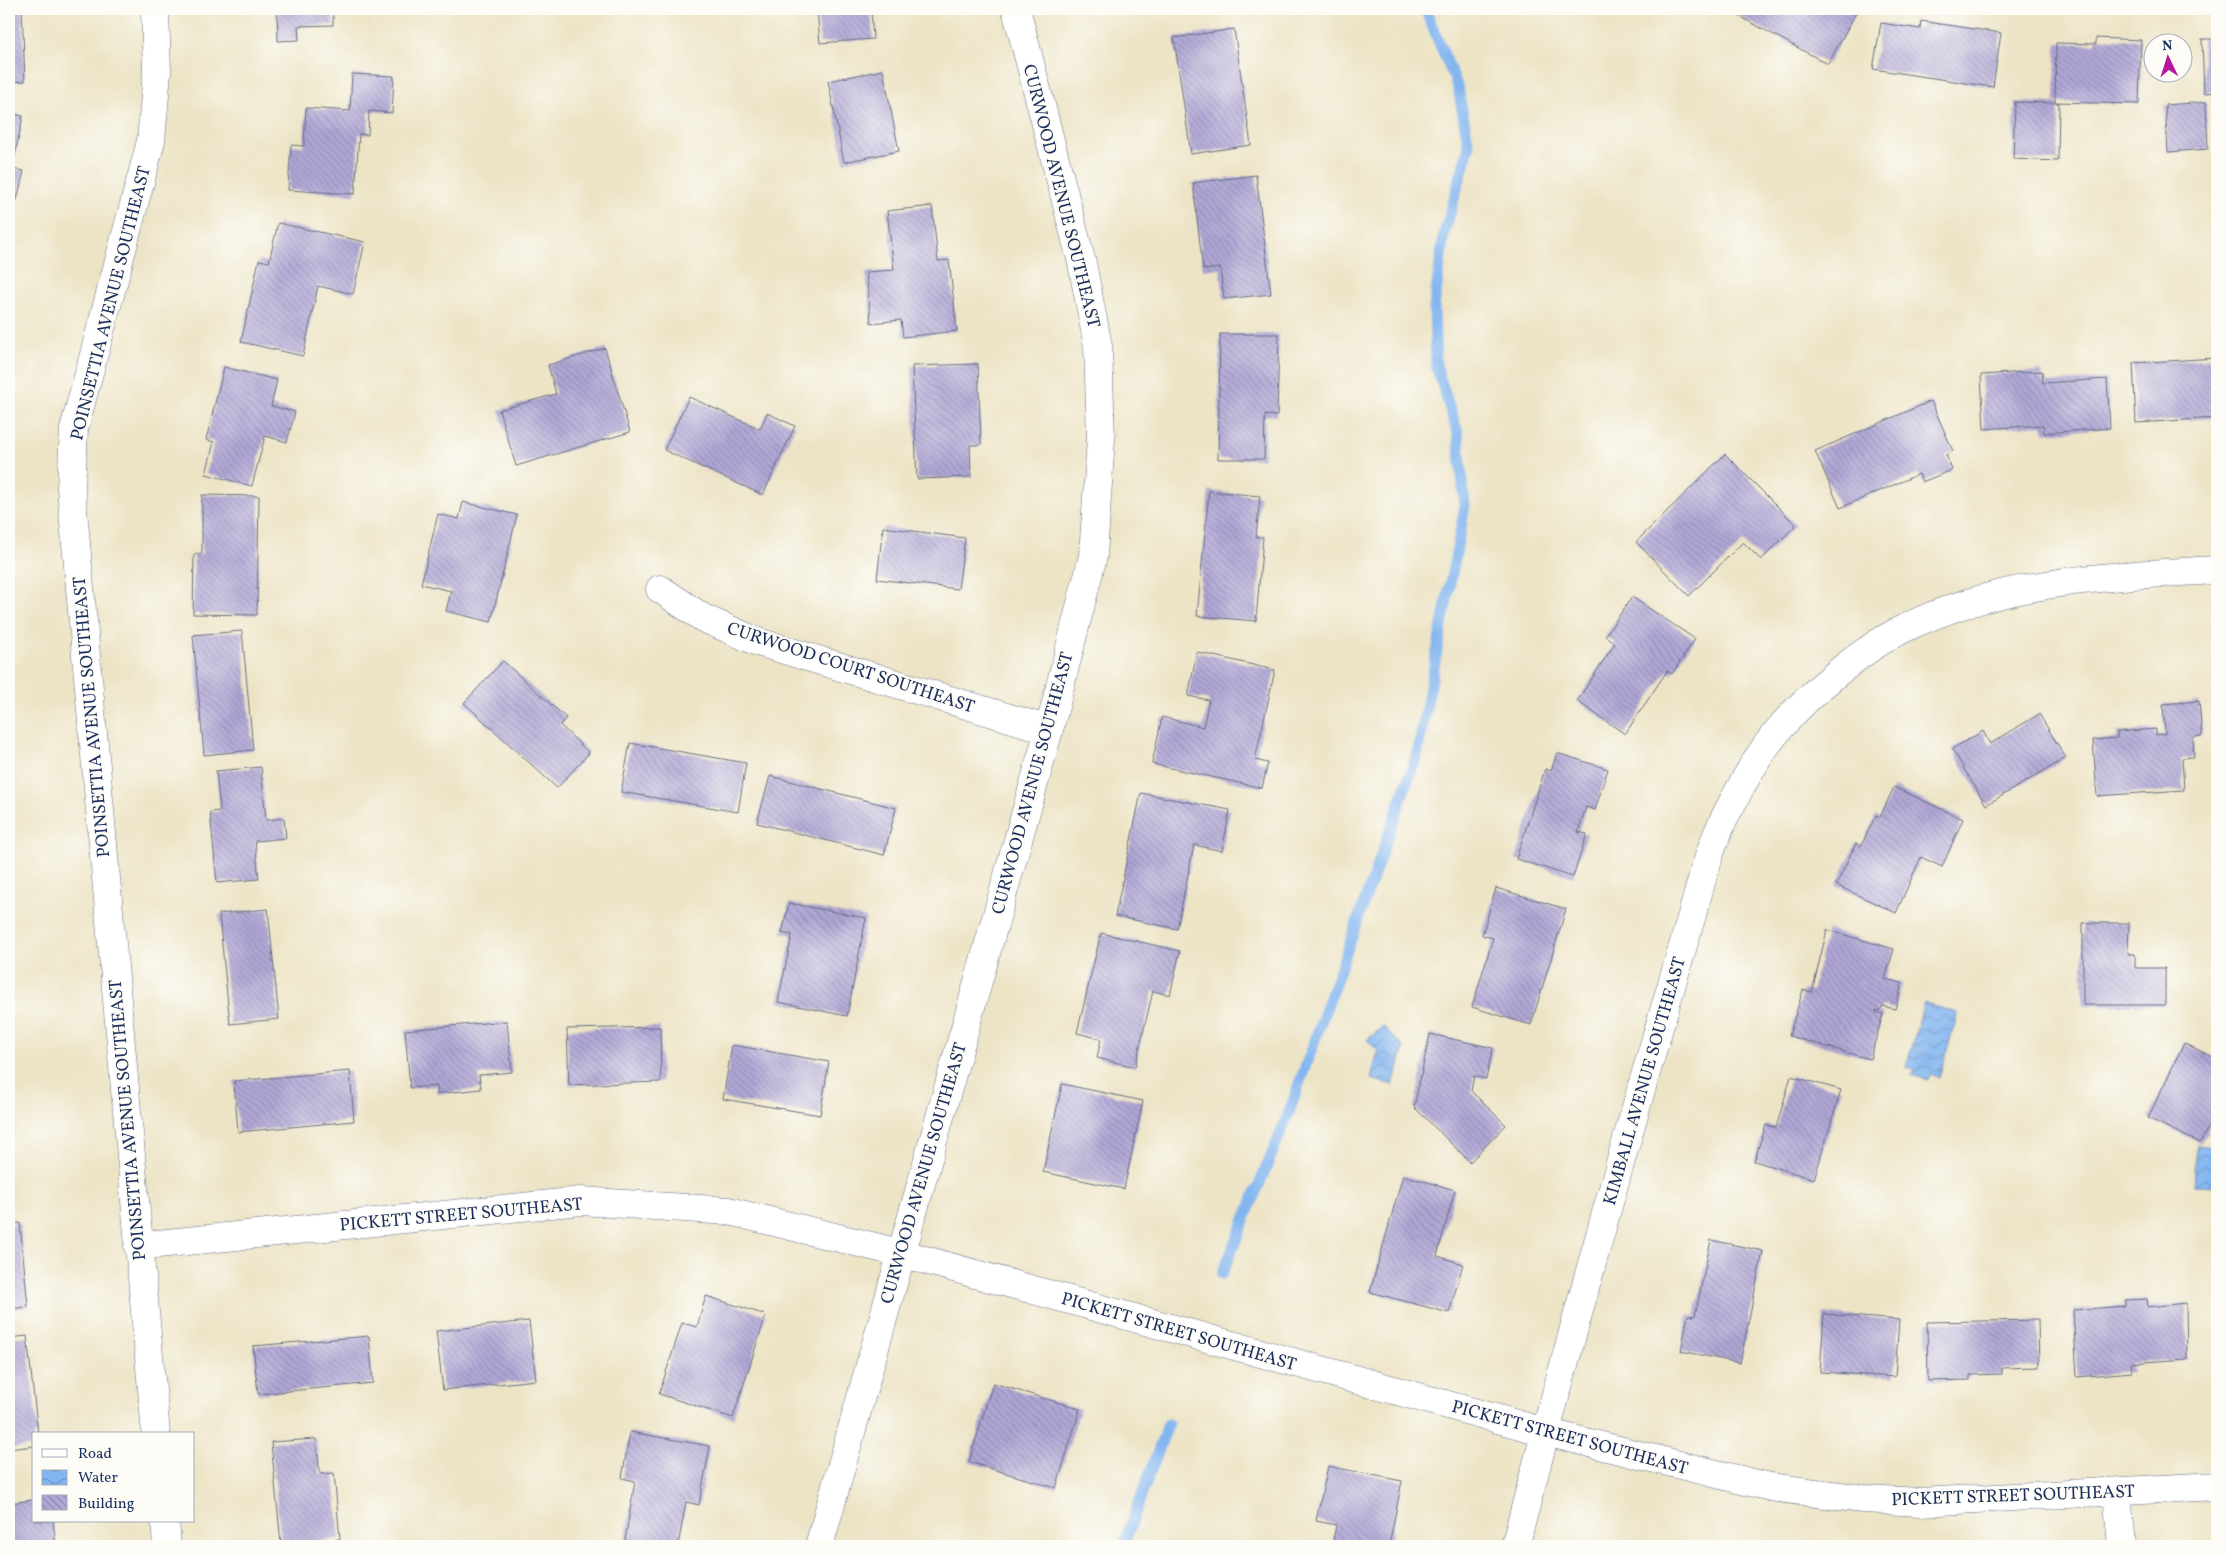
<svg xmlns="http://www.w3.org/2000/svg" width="2226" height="1555" viewBox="0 0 2226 1555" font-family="Vollkorn,serif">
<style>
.water{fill:url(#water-waves);stroke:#4f72a7}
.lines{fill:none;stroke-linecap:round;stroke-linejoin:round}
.stream{stroke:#83b6f0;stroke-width:11}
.building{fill:url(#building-back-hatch)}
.street-casing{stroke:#646e82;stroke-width:29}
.street{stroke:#fff;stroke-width:28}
.labels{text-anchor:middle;stroke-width:4;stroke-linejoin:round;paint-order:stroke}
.street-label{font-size:18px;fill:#1b2f5e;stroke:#fdfcf7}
</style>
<defs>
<pattern id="water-waves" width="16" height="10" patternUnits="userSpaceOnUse" patternTransform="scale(1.25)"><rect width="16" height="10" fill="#83b6f0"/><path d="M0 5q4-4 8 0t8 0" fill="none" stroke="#6a94c6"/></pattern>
<pattern id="building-back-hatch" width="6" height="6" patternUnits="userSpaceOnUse" patternTransform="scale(1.25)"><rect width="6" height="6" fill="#b1a7d6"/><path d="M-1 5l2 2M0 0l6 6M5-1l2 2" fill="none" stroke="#8f88b1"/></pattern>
</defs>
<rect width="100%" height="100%" fill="#fdfcf7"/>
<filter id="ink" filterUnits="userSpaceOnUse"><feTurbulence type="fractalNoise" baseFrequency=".02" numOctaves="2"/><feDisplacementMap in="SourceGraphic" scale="10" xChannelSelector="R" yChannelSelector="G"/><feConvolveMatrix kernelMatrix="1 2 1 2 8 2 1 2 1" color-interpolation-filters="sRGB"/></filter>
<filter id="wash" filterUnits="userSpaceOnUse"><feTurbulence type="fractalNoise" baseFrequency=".0096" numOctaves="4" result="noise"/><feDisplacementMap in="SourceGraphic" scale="20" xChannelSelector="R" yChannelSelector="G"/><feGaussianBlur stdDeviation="1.12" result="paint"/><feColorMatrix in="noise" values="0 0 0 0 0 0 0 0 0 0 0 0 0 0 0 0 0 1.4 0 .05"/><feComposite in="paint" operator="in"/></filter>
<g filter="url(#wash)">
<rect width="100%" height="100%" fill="#ede4c6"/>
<g class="water">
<polygon points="1924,1003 1958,1013 1939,1077 1930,1074 1928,1080 1912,1075 1915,1069 1906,1067"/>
<polygon points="1383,1026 1404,1048 1393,1085 1371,1079 1378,1051 1367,1040"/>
<polygon points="2197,1145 2215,1147 2217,1186 2194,1185"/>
</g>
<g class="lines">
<g class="stream">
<polyline points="1222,1274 1288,1115 1417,755 1465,506 1458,433 1436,366 1434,308 1444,234 1469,147 1458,88 1425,9"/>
<polyline points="1123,1546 1168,1424"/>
</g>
</g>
<g id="blocks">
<g class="building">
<polygon points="9,9 22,9 25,81 9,82"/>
<polygon points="277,9 354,9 354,12 333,13 333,25 298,26 299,40 278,41"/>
<polygon points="817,9 871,9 873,39 820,43"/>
<polygon points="1742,9 1858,9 1828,64 1739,16"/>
<polygon points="1921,21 2001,33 1993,87 1873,69 1881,23 1920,29"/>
<polygon points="1234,29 1251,145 1191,154 1174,38"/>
<polygon points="2096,38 2141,40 2139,104 2055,102 2056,43 2096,44"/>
<polygon points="2202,39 2217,39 2217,92 2204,93"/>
<polygon points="883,70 899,151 844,162 828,81"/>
<polygon points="352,74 394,76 392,113 369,111 368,135 359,134 355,194 288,190 291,145 304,146 306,108 350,111"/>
<polygon points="2015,102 2059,103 2058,161 2013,159"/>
<polygon points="2206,102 2208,149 2168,152 2165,105"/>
<polygon points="9,113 23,116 12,169 24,171 17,200 11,199 10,208"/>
<polygon points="1256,175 1271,294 1224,299 1220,268 1203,270 1193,183"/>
<polygon points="932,206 938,261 949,260 957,331 903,337 901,320 871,323 866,272 894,270 887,211"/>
<polygon points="278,223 365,242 353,294 318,286 303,356 241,342 259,260 269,262"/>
<polygon points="1220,334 1279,334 1277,416 1265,415 1264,459 1218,459"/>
<polygon points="605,348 630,432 516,466 499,410 556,394 548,365"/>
<polygon points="2217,358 2217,418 2136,423 2133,363"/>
<polygon points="978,364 981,445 970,445 971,477 917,479 912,366"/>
<polygon points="224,367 277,380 271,406 295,412 287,442 265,436 252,486 206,474 214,442 206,440"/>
<polygon points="2042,371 2043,383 2107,379 2110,428 2044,433 2043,425 1984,429 1981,375"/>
<polygon points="689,397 760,429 767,413 795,426 763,495 664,450"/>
<polygon points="1931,401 1953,451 1946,455 1952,470 1922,482 1919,474 1840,508 1815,451"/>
<polygon points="1725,454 1796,525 1761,560 1743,542 1689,596 1636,542"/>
<polygon points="1209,491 1260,496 1256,537 1263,537 1256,621 1197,616"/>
<polygon points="202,495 259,496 257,615 193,614 194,554 202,554"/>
<polygon points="463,502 517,515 491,622 446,611 451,591 421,584 438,514 459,519"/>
<polygon points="883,527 965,538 958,589 877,579"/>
<polygon points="1632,597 1695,639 1672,674 1667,671 1625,734 1577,701 1615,643 1605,636"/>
<polygon points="242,631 253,750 204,755 193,635"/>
<polygon points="1197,652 1275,670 1255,760 1268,763 1262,788 1152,764 1162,717 1203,727 1209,700 1188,696"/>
<polygon points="503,661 566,718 560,725 589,753 557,788 464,703"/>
<polygon points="2199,701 2202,736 2193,737 2194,757 2182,758 2184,790 2097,796 2093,740 2117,738 2117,732 2156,729 2156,735 2165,734 2163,704"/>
<polygon points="2039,714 2066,758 1986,805 1952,749 1983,731 1990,744"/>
<polygon points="630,743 746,763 738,812 621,792"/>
<polygon points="1557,753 1608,769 1595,810 1586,807 1578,832 1587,834 1573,877 1516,859 1545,769 1551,771"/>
<polygon points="261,767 266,820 284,818 286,838 255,841 259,879 217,883 210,812 220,811 216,771"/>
<polygon points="770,776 896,808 884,855 757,823"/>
<polygon points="1894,787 1963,819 1942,867 1921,857 1896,913 1836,885 1856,843 1861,846 1876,815 1880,817"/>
<polygon points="1141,793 1230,810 1222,851 1194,845 1177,929 1115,916"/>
<polygon points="1496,888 1566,909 1531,1025 1472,1007 1493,938 1482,935"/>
<polygon points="789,903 866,918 847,1016 778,1002 792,935 782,933"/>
<polygon points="268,909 279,1019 230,1024 219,914"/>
<polygon points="2083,923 2129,923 2128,954 2135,954 2135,968 2165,968 2165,1005 2083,1005"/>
<polygon points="1827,930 1894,949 1885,979 1902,983 1895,1009 1882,1006 1880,1011 1876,1010 1876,1012 1883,1014 1870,1059 1789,1036 1803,990 1812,992"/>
<polygon points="1101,933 1180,951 1170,995 1153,991 1135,1067 1097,1058 1101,1039 1077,1033"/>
<polygon points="507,1021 512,1072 479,1075 481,1089 437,1094 437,1086 410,1088 405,1030"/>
<polygon points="660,1027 661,1082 569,1085 567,1029"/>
<polygon points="1430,1034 1493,1048 1486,1079 1474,1076 1471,1091 1506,1125 1470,1162 1414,1107"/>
<polygon points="2184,1043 2217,1059 2217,1120 2213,1118 2200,1143 2148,1118"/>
<polygon points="732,1045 829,1062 820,1115 723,1099"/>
<polygon points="350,1071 354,1121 238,1132 234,1081"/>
<polygon points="1791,1076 1841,1090 1814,1179 1754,1161 1766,1125 1776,1128"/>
<polygon points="1062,1084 1143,1101 1124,1189 1043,1172"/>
<polygon points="1403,1175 1455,1190 1437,1256 1463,1264 1449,1313 1370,1292"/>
<polygon points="9,1212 11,1224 20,1223 28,1307 9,1309"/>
<polygon points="1711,1240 1763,1251 1740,1363 1681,1351 1688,1315 1695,1316"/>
<polygon points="706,1296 766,1315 733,1418 659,1394 682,1323 697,1327"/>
<polygon points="2147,1299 2148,1307 2186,1303 2187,1359 2131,1363 2132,1372 2077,1377 2073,1310 2125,1306 2125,1300"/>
<polygon points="1824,1314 1899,1320 1895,1377 1820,1372"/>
<polygon points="2038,1320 2039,1367 2002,1368 2002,1374 1970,1375 1970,1380 1928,1381 1927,1322"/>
<polygon points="529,1321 536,1380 443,1390 436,1331"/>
<polygon points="27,1336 38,1434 34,1434 34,1446 9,1449 9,1338"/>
<polygon points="369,1336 373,1383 258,1394 253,1346"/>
<polygon points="993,1383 1080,1409 1056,1488 969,1462"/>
<polygon points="630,1432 710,1446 699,1505 686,1502 678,1546 624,1546 635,1481 622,1478"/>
<polygon points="316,1439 320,1474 334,1473 340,1539 281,1544 271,1442"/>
<polygon points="1328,1466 1402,1481 1389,1546 1332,1546 1336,1525 1316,1521"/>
<polygon points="34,1500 34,1521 53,1521 56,1546 9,1546 9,1503"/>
</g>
</g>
</g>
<g filter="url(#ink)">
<use href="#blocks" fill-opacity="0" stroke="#646e82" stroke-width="1"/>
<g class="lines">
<defs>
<g id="street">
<polyline points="155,9 157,72 151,141 74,429 71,488 156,1434"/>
<polyline points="660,589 703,618 758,642 1049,730"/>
<polyline points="138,1246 581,1201 729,1211 900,1253 1545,1432 1770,1487 1863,1499 1921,1502 2217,1486"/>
<polyline points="2117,1493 2122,1546"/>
<polyline points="165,1521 167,1546"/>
<polyline points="819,1546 1049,730 1093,556 1101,439 1098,346 1082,263 1016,9"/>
<path d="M1515 1546C1560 1377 1607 1207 1656 1038 1668 997 1680 956 1692 915 1702 880 1710 845 1727 813 1742 784 1759 752 1781 727 1810 693 1861 650 1901 630 1999 580 2109 576 2217 570"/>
</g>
</defs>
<use href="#street" class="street-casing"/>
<use href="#street" class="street"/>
</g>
</g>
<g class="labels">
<g class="street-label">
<text transform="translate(1062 196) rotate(76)" y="6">CURWOOD AVENUE SOUTHEAST</text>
<text transform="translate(110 303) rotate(-76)" y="6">POINSETTIA AVENUE SOUTHEAST</text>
<text transform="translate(851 667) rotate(18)" y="6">CURWOOD COURT SOUTHEAST</text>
<text transform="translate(91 717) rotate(-95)" y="6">POINSETTIA AVENUE SOUTHEAST</text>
<text transform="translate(1032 783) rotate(-75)" y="6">CURWOOD AVENUE SOUTHEAST</text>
<text transform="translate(1644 1081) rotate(-74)" y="6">KIMBALL AVENUE SOUTHEAST</text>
<text transform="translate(127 1120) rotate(-95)" y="6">POINSETTIA AVENUE SOUTHEAST</text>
<text transform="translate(923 1173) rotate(-74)" y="6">CURWOOD AVENUE SOUTHEAST</text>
<text transform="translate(461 1214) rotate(-5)" y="6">PICKETT STREET SOUTHEAST</text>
<text transform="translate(1179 1331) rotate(16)" y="6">PICKETT STREET SOUTHEAST</text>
<text transform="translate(1570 1437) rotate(15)" y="6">PICKETT STREET SOUTHEAST</text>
<text transform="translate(2013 1495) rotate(-2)" y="6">PICKETT STREET SOUTHEAST</text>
</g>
</g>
<rect width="2226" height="1555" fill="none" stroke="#fdfcf7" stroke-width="30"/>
<rect x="32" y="1432" width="162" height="90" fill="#fdfcf7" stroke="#a3aaba"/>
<rect x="42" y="1449" width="25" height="8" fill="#ffffff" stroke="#a3aaba"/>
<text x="78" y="1458" font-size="15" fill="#1b2f5e">Road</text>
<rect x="42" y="1470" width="25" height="15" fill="url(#water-waves)" stroke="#a3aaba"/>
<text x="78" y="1482" font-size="15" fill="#1b2f5e">Water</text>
<rect x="42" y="1495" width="25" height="15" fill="url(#building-back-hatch)" stroke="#a3aaba"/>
<text x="78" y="1508" font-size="15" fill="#1b2f5e">Building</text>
<g transform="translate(2168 58) rotate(356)"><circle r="24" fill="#fdfcf7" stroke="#a3aaba"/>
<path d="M0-4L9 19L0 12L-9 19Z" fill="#b5179e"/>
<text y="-8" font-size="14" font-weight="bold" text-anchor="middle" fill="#1b2f5e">N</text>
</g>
</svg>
